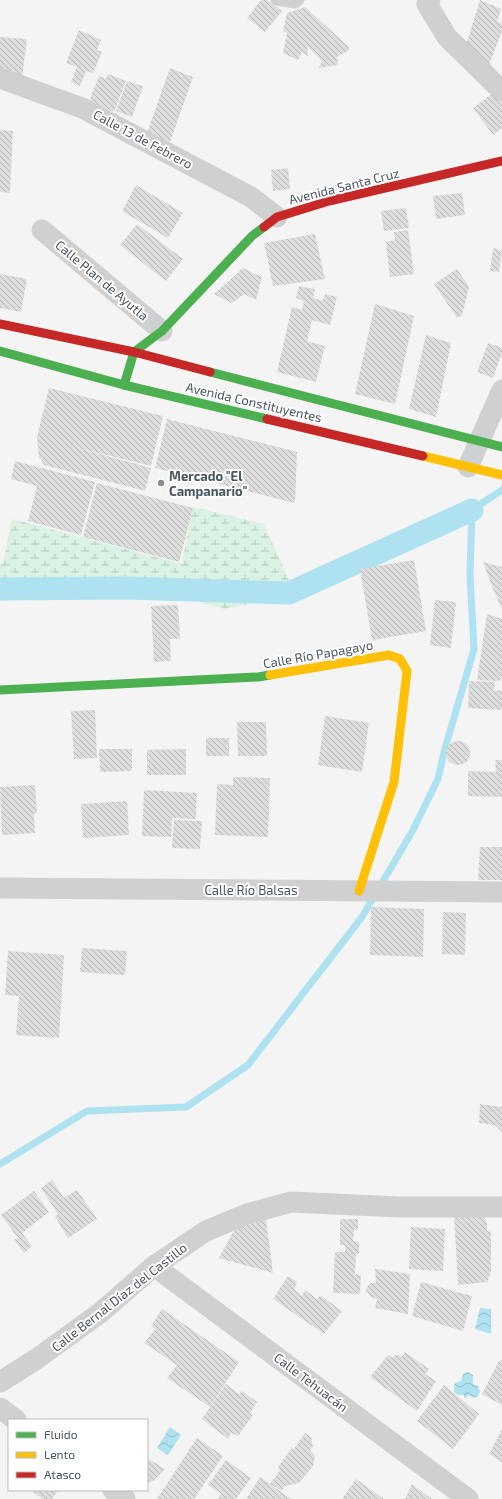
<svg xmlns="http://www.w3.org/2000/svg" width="502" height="1499" viewBox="0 0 502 1499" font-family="'Exo 2',sans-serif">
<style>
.wetland{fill:url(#wetland-marsh)}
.water{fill:url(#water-waves)}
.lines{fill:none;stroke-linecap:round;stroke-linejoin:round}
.stream{stroke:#aee2f0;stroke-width:7}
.canal{stroke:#aee2f0;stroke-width:23}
.building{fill:url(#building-back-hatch)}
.lane{stroke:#ced0d2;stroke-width:11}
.street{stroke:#ced0d2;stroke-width:21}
.fast{stroke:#4caf50;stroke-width:9}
.slow{stroke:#ffc107;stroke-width:9}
.jam{stroke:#c62828;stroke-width:9}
.poi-dot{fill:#868d94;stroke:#fff;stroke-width:1.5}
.labels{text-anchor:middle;stroke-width:4;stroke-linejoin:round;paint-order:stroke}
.street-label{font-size:13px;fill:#4a5661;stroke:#fff}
.poi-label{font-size:13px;font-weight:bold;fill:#4a5661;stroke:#fff;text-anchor:start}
</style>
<defs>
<pattern id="wetland-marsh" width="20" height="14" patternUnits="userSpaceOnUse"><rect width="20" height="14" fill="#d9f2e3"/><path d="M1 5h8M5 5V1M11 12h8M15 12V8" fill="none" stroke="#b2c7bb"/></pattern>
<pattern id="water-waves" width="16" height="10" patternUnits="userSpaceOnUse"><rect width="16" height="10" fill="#aee2f0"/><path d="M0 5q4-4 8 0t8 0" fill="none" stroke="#90bac6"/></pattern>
<pattern id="building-back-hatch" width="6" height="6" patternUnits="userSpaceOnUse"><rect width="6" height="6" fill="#ddddde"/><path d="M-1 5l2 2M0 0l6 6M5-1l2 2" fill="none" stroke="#b5b6b7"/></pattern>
</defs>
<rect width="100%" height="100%" fill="#f4f4f4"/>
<polygon class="wetland" points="193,507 264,524 295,594 224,609 186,598 97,592 0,601 0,563 3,563 12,519 182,564"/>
<g class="water">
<polygon points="480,1308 491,1309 491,1334 475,1329"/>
<polygon points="468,1372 473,1375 473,1384 478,1386 480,1392 478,1396 474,1398 468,1395 467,1397 464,1398 464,1395 458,1395 454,1392 454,1386 455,1383 461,1381 463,1374"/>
<polygon points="170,1427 181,1435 168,1455 157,1448"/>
</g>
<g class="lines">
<polyline class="stream" points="0,1164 87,1111 186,1107 248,1065 362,917 413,830 438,779 444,752 474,649 470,575 472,510 502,490"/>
<polyline class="canal" points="0,589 127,588 289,593 472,510"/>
</g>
<g class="building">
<polygon points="261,0 267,0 282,11 265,32 247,18"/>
<polygon points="480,0 501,9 497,22 502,23 502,31 489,65 466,45"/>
<polygon points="305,7 349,47 348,51 337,57 338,65 319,68 322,61 307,46 308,56 302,52 298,60 283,53 287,33 283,31 287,13"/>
<polygon points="79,30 101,40 97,50 102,52 93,73 86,71 80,86 71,82 77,67 66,63"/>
<polygon points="0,37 27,39 22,79 0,71"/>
<polygon points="170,68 193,77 170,142 147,133"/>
<polygon points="108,74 126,81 114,112 89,101 99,76 106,79"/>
<polygon points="127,81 143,86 132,117 116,111"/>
<polygon points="493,93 502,104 502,128 493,135 473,108"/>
<polygon points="0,130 13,131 10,193 0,192"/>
<polygon points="288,168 290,189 273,191 271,170"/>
<polygon points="136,185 183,213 168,238 122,211"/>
<polygon points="462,193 465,215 436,219 433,196"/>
<polygon points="406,208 409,228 384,231 381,211"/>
<polygon points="137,224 183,259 166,281 120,245"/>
<polygon points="408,230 414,274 390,277 386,242 395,240 394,232"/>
<polygon points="315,234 325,279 273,286 264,243"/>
<polygon points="493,248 502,250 499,272 490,271"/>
<polygon points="243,268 262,277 256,300 244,294 232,303 214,294"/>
<polygon points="457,269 469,287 462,315 457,318 434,284"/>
<polygon points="0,274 27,279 21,312 0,308"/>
<polygon points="299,286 315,289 313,298 323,301 325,294 337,297 330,325 312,320 307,341 325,346 316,382 277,372 292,307 302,310 304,301 296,298"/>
<polygon points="375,304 414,316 395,404 355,394"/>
<polygon points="426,335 451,343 436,417 409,409"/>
<polygon points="488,343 502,348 502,353 493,378 477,372"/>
<polygon points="49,388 163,416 151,466 70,446 151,468 145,491 44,465 39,457 37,437"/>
<polygon points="167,419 297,452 295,503 155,468"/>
<polygon points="15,461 95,482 81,535 28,521 37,486 11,479"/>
<polygon points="97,483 193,508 179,562 83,537"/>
<polygon points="414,560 426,631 372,640 360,569"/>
<polygon points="483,562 502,567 502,609 493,589"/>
<polygon points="435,600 456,602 451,648 430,645"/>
<polygon points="178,605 180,639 170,639 171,661 154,662 151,606"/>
<polygon points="487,614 502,619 502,676 500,681 477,680"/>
<polygon points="469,681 495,682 494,690 502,691 502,710 468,708"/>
<polygon points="95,710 97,758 74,759 71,711"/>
<polygon points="325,716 369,723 362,772 318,765"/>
<polygon points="237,722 266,722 267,756 238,756"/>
<rect x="206" y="738" width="23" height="18"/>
<circle cx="458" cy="753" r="12"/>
<polygon points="99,749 132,749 132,771 100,772"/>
<polygon points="186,749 186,775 147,775 147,750"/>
<polygon points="495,760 502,760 502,797 468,796 468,771 496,772"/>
<polygon points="233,777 270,778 268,837 215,835 217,784 233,785"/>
<polygon points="35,785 37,813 34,813 35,833 2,835 0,787"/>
<polygon points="144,790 197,793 196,819 172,818 171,837 142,836"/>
<polygon points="127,801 129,835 83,838 81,804"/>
<polygon points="174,820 202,821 200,849 172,848"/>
<polygon points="480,847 502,847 502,880 478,880"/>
<polygon points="371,907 424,909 423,957 370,955"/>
<polygon points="443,912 466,913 465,955 442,954"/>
<polygon points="82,948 127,951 125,975 80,972"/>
<polygon points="8,951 64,955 59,1038 16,1035 19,996 5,995"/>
<polygon points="480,1104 502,1107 502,1132 495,1125 479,1123"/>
<polygon points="52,1180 64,1198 77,1190 97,1219 68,1238 55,1217 58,1214 41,1188"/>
<polygon points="34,1191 49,1212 22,1233 32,1246 24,1253 14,1240 18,1238 1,1215"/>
<polygon points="483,1213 487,1224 487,1231 491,1232 491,1272 487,1282 458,1285 454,1215"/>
<polygon points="266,1219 273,1273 219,1258 232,1234 241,1224"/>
<polygon points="340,1219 358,1219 358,1230 354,1230 353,1241 359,1242 359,1254 356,1254 355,1274 361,1275 360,1294 333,1293 335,1252 345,1252 345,1245 340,1245"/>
<polygon points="411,1227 445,1229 443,1271 409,1269"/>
<polygon points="375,1269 410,1274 408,1314 375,1308 377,1299 371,1297 366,1290 368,1285 371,1283 376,1283"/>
<polygon points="288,1276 297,1282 294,1289 302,1296 305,1290 317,1299 320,1295 342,1311 324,1334 273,1299"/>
<polygon points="421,1282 472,1296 463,1331 412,1316"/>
<polygon points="162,1309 239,1362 210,1407 167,1378 177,1365 144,1343 155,1329 151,1326"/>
<polygon points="405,1352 429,1369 425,1374 436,1381 417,1411 370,1377 388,1355 393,1358 397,1354 401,1357"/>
<polygon points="500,1359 502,1361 502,1405 482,1394"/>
<polygon points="226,1384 239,1394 242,1391 257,1402 250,1413 253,1415 238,1436 231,1433 228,1439 202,1419"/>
<polygon points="444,1385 479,1414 453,1449 417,1421"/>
<polygon points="502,1429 502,1462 489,1454"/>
<polygon points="305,1433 311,1437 313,1446 310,1450 315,1456 313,1466 299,1483 285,1486 282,1491 270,1484 280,1470 278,1467 292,1448 294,1449"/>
<polygon points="197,1438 223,1456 194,1499 157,1499"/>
<polygon points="147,1458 165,1469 154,1481 147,1483"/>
<polygon points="226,1460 251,1478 236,1499 218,1499 221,1494 208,1485"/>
<polygon points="260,1477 270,1484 291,1499 246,1499"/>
<polygon points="356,1479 384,1499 342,1499"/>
<polygon points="412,1484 432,1499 405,1499"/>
<polygon points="34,1490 58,1490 52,1499 43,1499 33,1492"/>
</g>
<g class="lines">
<polyline class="lane" points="276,0 295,3 299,0"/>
<g class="street">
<polyline points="430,0 427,4 447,37 502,91"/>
<polyline points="0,78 82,108 251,197 277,217"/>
<polyline points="42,230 162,331"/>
<polyline points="468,467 502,390"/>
<polyline points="0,888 502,892"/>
<polyline points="154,1266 468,1499"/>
<polyline points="0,1382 35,1360 100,1313 154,1266 206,1231 247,1214 291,1202 399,1207 502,1207"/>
<polyline points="0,1408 16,1420"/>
<polyline points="113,1490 125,1499"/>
</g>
<g class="fast">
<polyline points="0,351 124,385 267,419"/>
<polyline points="210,372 502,447"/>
<polyline points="124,385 134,352 162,331 252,236 264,227"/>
<polyline points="0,690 258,677 270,675"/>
</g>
<g class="slow">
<polyline points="423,456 502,475"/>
<polyline points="270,675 389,655 400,659 407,671 394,782 359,891"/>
</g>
<g class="jam">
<polyline points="264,227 277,217 329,201 502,161"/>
<polyline points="0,324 134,352 210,372"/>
<polyline points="267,419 423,456"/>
</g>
</g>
<circle class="poi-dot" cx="161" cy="483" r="4"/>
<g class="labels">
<g class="street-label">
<text transform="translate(143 139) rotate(28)" y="5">Calle 13 de Febrero</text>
<text transform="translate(344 186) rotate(-14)" y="5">Avenida Santa Cruz</text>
<text transform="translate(102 280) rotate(40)" y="5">Calle Plan de Ayutla</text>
<text transform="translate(254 402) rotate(13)" y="5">Avenida Constituyentes</text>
<text transform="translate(318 654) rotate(-10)" y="5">Calle Río Papagayo</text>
<text x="251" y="895">Calle Río Balsas</text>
<text transform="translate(119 1297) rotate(-38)" y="5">Calle Bernal Díaz del Castillo</text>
<text transform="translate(311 1382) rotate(37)" y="5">Calle Tehuacán</text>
</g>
<g class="poi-label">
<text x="169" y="481">Mercado "El<tspan x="169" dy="15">Campanario"</tspan></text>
</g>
</g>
<rect x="8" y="1419" width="140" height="72" fill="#ffffff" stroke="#b7bbc0"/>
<rect x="16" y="1432" width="20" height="6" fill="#4caf50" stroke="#b7bbc0"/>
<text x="44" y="1439" font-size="12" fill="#4a5661">Fluido</text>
<rect x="16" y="1452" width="20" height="6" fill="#ffc107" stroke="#b7bbc0"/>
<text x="44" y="1459" font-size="12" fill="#4a5661">Lento</text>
<rect x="16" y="1472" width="20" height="6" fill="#c62828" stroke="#b7bbc0"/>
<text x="44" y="1479" font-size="12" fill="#4a5661">Atasco</text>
</svg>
